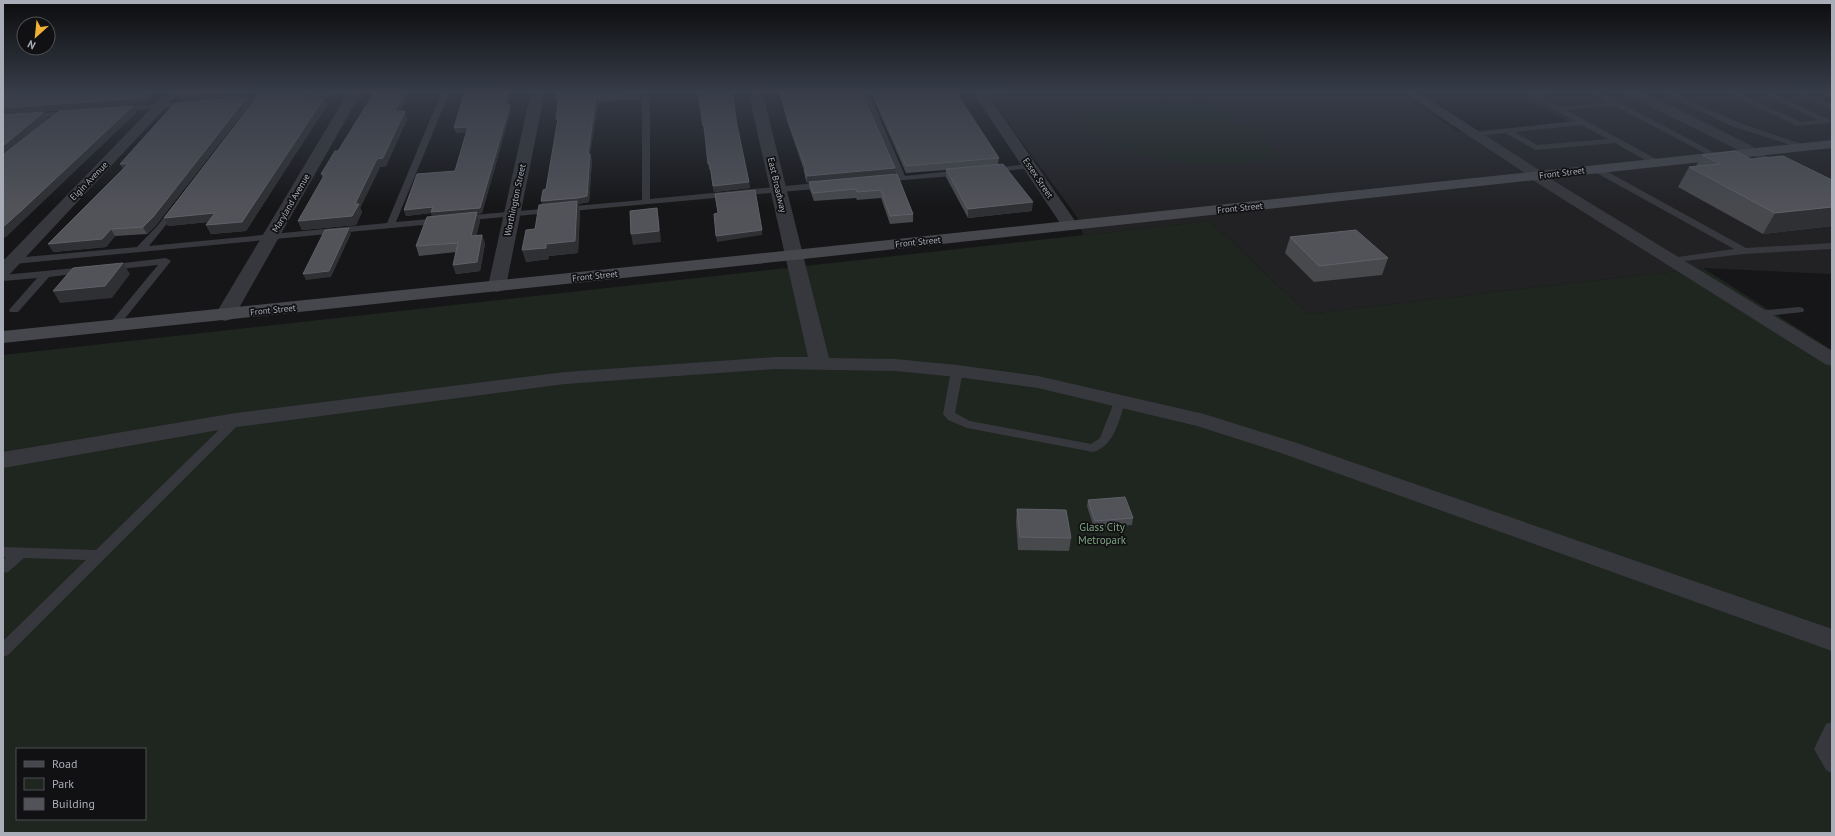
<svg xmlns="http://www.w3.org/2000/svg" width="1835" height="836" viewBox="0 0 1835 836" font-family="'PT Sans',sans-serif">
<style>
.built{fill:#222225}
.green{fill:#1e261f;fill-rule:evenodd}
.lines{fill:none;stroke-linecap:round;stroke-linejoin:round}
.service{fill:#37383d;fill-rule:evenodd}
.minor{fill:#37383d;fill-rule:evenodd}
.tertiary{fill:#37383d;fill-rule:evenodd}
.secondary{fill:#45474d;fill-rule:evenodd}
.wall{fill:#47494d}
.shaded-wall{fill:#2f3033}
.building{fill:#525359;stroke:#5f6168}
.labels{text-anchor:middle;stroke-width:3.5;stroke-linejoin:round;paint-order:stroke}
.far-street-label{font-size:9px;fill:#a8adb8;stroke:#111113}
.park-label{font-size:11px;fill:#7fa381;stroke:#111113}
</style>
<rect width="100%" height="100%" fill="#161618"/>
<polygon class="built" points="985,91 1398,91 1458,132 1571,123 1520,97 1590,91 1832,91 1832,274 1703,268 1308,314 1210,221 1083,235 1077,217"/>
<g class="green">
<path d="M1204 99 1218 102 1283 158C1258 162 1233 165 1208 165 1175 164 1111 151 1087 128 1082 123 1079 116 1077 109Z"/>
<path d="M1210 221 1308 314 1703 268 1832 350V833H3V355ZM17 749H145V819H17Z"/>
</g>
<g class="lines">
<g class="service">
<polygon points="340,91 372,91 369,93 293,99 289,97 293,95"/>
<polygon points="442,91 450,91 396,222 441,218 446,221 444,223 3,265 3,259 137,247 158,225 172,207 175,206 179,209 149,246 387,223"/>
<polygon points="642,91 650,91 650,199 826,182 830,185 826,188 460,221 458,219 463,216 642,200"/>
<polygon points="860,91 868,91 905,176 961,170 965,173 964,175 881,182 881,178 897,176"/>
<polygon points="995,91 1019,91 1016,93 980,97 976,95 980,93"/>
<path d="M1540 91H1570L1567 93 1539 95 1559 107 1608 102 1588 91H1597L1721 156 1720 158H1714L1615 106 1566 110 1658 160V164H1652L1615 143 1536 150 1505 133 1476 136 1472 134 1476 132 1575 121 1527 94ZM1582 125 1608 139 1537 145 1515 132Z"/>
<polygon points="1660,91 1669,91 1737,122 1807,146 1806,148 1800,148 1731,126"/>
<polygon points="1724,91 1733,91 1801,122 1818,120 1758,91 1767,91 1832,121 1828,123 1797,126"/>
<polygon points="1794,91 1803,91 1832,105 1832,110"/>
<polygon points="1814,91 1824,91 1832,94 1832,99"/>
<polygon points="270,96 273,96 273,100 233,103 229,101 233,99"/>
<polygon points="189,102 193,104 192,106 119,111 115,109 119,107"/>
<polygon points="71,111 75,113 74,115 3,120 3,116"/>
<polygon points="1750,150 1756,150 1783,165 1779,167 1776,167 1750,154"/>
<polygon points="1030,164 1033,164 1033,168 991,172 987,170 991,168"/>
<polygon points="1593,167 1599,167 1746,248 1832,243 1832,249 1744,254 1668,263 1666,261 1671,258 1734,249 1593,171"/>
<polygon points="166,258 171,261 118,327 110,327 109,325 110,323 158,265 110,270 105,267 107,265"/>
<polygon points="86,267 91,270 89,272 49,277 18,312 10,312 9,310 37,278 3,281 3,275"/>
<polygon points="1799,307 1803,308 1804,310 1803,312 1757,317 1752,314 1757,311"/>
<path d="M957 368 963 371 955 413 970 421 1091 444 1100 438 1116 397 1120 396 1126 400C1119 419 1115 446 1093 452L967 428 948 420 943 414 951 371Z"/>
<polygon points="236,416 240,417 242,420 240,423 8,655 3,657 3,641 86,560 24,558 8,572 3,573 3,560 6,557 3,557 3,547 96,550 232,417"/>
<polygon points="1832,722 1832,773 1826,770 1814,749 1826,724"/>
</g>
<g class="minor">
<polygon points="168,91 181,91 9,275 3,276 3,261"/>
<polygon points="349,91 362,91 235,315 232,319 225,321 218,319 215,315"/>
<polygon points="531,91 545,91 506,286 504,290 497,292 490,290 488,286"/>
<polygon points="972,91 985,91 1078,225 1076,229 1070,230 1064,229"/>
<polygon points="1624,91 1641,91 1758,149 1760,152 1758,155 1753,156 1748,155 1625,94"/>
<polygon points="1536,171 1541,173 1832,351 1832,366 1825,364 1531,179 1528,176 1531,173"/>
<polygon points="794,250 800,251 803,255 829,358 895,359 957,365 1038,376 1204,414 1297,443 1832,629 1832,651 1281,453 1197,426 1038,388 957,377 895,371 775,369 565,384 236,427 3,468 3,452 236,413 565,372 775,357 808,357 785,255 788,251"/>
</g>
<g class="tertiary">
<polygon points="748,91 762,91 803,255 800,259 794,260 788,259 785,255"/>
<polygon points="1401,91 1416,91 1544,173 1547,176 1544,179 1539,181 1534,179"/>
</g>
<polygon class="secondary" points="1832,140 1832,148 794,260 3,343 3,331 794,250"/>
</g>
<g class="wall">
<polygon points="174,91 308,92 311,99 327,105 246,231 211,234 206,225 208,222 168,226 164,218 258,95 181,101 177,98"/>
<polygon points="510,91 508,105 510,105 511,110 482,213 477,214 480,221 476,236 482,235 485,244 480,271 456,274 453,265 456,252 419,256 416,246 432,216 431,213 406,216 404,210 455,171 466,132 456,133 454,128"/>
<polygon points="640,91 640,99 598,102 590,154 592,160 589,202 578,204 580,212 578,253 549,256 549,259 526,262 546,189 557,123 558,103 557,104 556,98"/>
<polygon points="698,91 737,125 750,188 714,192 710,169 709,170 705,131 704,131"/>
<polygon points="779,91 861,91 895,168 895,174 913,214 913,222 890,224 881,198 857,200 856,198 814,201 810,190 809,183 807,183 805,177 804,170 788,124"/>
<polygon points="870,91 955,91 999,158 998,164 1032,211 968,218 946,177 946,170 906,173"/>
<polygon points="372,94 401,112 407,119 386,166 380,167 360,208 362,212 356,225 302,230 298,221 323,178 321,174 338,151 372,96"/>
<polygon points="250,104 157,224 147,234 115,236 106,247 53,252 123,169"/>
<polygon points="1702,155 1751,159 1832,180 1832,226 1763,234 1678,187 1689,167 1696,166"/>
<polygon points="1290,237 1388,258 1382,275 1314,282 1285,253"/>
<polygon points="1088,500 1133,518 1132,525 1094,528 1087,506"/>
<polygon points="1017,509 1071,538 1069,551 1018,550 1016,522"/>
</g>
<g class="shaded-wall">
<polygon points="149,91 158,91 145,104 3,115 3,108"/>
<polygon points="230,91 316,91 308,92 311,99 303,99 308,92 181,101 178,95"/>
<polygon points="405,91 411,91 397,119 395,112"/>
<polygon points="508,91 510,91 506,111 505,105"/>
<polygon points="596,96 598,102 590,154 592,160 589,202 578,204 580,212 578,253 549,256 549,259 526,262 522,250 546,248 543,208 541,201 588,154"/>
<polygon points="247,97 250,104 157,224 147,234 143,227"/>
<polygon points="324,98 327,105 246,231 211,234 206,225"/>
<polygon points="510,105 511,110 482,213 477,214 480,221 474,246 433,218 431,213 406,216 404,210 433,207"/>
<polygon points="133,106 137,112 5,238 3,235 3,227"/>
<polygon points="405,111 407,119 386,166 380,167 360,208 362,212 356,225 302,230 298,221 355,204 377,159"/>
<polygon points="44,112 48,119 3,156 3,146"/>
<polygon points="468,127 470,132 456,133 454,128"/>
<polygon points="120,164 128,164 124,171"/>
<polygon points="895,168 895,175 807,183 807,176"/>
<polygon points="749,182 750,188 714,192 713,186"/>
<polygon points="1033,202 1032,211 968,218 968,209"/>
<polygon points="1832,207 1832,226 1763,234 1775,213"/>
<polygon points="657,208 659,219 661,242 633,245 631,234"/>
<polygon points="215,213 219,221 168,226 164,218"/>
<polygon points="349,228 351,234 331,277 306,280 303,274"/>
<polygon points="111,229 115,236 106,247 53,252 48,244"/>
<polygon points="762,230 762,235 717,242 716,236"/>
<polygon points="482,235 485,244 480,271 456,274 453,265"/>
<polygon points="123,263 130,274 112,298 60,303 53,291"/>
</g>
<g class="building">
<polygon points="4,91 149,91 142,98 3,108 3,92"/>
<polygon points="174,91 230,91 178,95"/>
<polygon points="308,91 303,99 324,98 242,222 206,225 215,213 164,218 259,95"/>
<polygon points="373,91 405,91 395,112 405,111 383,158 377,159 355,204 359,204 352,216 298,221 325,174 321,174 335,151 338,151 374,93 372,94"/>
<polygon points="465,91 508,91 505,105 510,105 480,208 431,212 433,207 404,210 417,174 455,171 468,127 454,128"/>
<polygon points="557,91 639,91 639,93 596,96 588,154 590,154 587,196 578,198 541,201 543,190 546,189 558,119 556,119 559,97 556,98"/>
<polygon points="698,91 732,91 737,125 749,182 713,186 710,164 708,164 704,126 703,126"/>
<polygon points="780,91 861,91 895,168 807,176 804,170 806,169 787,117"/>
<polygon points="872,91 955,91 999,158 906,166"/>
<polygon points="247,97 153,217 143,227 111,229 102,239 48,244 128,164 120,164 175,103"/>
<polygon points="133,106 22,210 3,227 3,155 59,111"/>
<polygon points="44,112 3,146 3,115"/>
<polygon points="1735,151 1751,159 1783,156 1832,180 1832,207 1775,213 1689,167 1720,164 1702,155"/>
<polygon points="1003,164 1033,202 968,209 946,169"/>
<polygon points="897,174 913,214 890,216 881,190 857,192 856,189 813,193 809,182"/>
<polygon points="755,190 762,230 716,236 714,214 718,213 715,194"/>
<polygon points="577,201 575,241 546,244 546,248 522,250 526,230 535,229 539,205"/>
<polygon points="657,208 659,231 631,234 630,211"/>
<polygon points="477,212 471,236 482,235 477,262 453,265 458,243 416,246 427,217"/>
<polygon points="349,228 329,271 303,274 325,230"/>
<polygon points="1356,230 1388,258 1319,266 1290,237"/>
<polygon points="123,263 105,286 53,291 73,268"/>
<polygon points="1125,497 1133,518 1095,521 1088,500"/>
<polygon points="1017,509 1066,510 1071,538 1020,537"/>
</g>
<linearGradient id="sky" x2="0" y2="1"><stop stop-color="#0c0c0d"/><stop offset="0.44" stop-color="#363c48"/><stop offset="1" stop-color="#363c48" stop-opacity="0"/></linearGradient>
<rect width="1835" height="208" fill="url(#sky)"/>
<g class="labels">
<g class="far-street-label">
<text transform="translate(1562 173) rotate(-7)" y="3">Front Street</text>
<text transform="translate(1038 178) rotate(56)" y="3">Essex Street</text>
<text transform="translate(89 181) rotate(-46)" y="3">Elgin Avenue</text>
<text transform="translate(777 185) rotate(77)" y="3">East Broadway</text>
<text transform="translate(515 200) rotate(-78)" y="3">Worthington Street</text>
<text transform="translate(291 203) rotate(-60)" y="3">Maryland Avenue</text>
<text transform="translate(1240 208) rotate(-6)" y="3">Front Street</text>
<text transform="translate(918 242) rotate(-6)" y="3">Front Street</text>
<text transform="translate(595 276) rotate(-6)" y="3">Front Street</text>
<text transform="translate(273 310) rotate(-6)" y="3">Front Street</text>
</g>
<g class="park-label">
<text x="1102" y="531">Glass City<tspan x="1102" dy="13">Metropark</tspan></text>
</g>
</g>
<rect width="1835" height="836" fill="none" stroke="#a8adb8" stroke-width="8"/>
<rect x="16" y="748" width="130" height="72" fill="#111113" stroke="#4d4f55"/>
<rect x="24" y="761" width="20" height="6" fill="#45474d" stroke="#4d4f55"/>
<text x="52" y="768" font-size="12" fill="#a8adb8">Road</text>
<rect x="24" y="778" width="20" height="12" fill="#1e261f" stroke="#4d4f55"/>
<text x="52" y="788" font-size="12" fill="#a8adb8">Park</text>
<rect x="24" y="798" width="20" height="12" fill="#525359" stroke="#4d4f55"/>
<text x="52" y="808" font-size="12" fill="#a8adb8">Building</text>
<g transform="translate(36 36) rotate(207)"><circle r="19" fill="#111113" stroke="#4d4f55"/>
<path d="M0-3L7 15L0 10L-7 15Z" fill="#f2b134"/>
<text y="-6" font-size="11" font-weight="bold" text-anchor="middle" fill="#a8adb8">N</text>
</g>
</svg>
